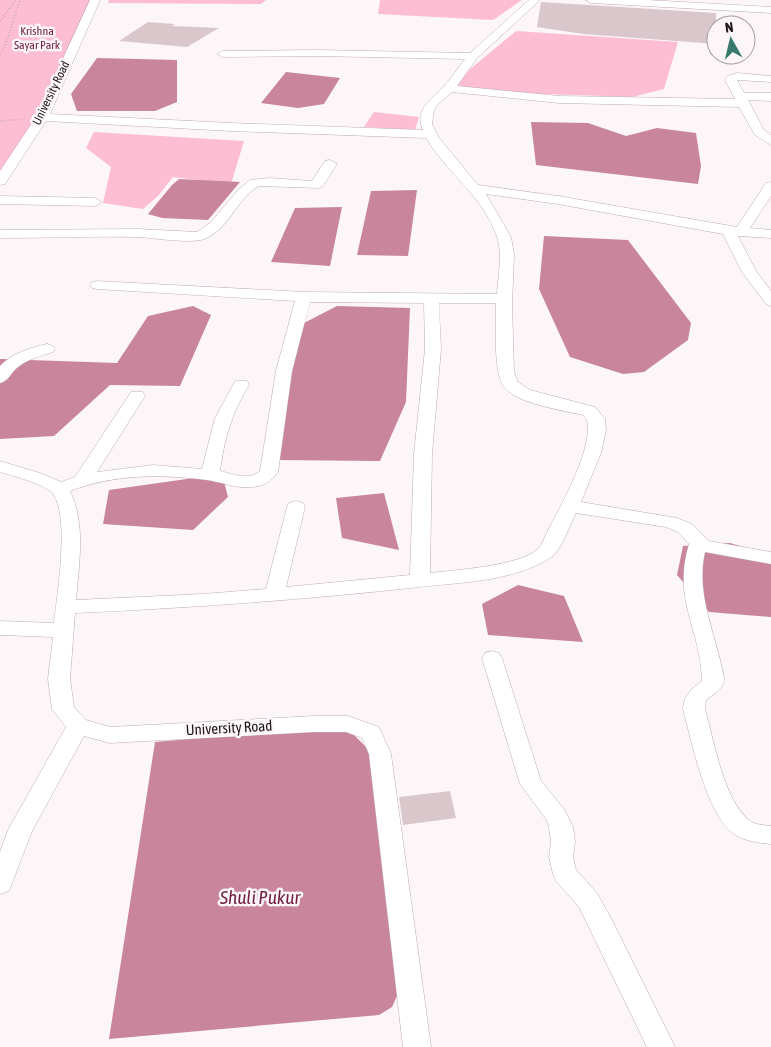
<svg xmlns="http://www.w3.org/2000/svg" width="771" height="1047" viewBox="0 0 771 1047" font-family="'Asap Condensed',sans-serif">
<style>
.green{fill:#fdbdd2}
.water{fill:#c8859c}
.building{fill:#dac7cc}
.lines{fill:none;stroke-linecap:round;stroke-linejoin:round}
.minor-casing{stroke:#beabb1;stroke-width:1}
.path{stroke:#a49d9f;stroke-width:2;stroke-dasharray:0.5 2.5;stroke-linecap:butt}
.minor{fill:#fff;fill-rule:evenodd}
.labels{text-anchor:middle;stroke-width:5;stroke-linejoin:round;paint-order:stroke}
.far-park-label{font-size:12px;fill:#6d1e40;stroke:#fdf6f8}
.far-street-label{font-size:12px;fill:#1f191b;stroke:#fdf6f8}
.street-label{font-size:15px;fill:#1f191b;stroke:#fdf6f8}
.near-water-label{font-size:19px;font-style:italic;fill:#712244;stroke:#fdf6f8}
</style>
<rect width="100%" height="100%" fill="#fdf6f8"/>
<g class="green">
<polygon points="0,0 95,0 42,117 0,183"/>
<polygon points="109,0 266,0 261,4 108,3"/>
<polygon points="380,0 522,0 493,20 378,14"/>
<polygon points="516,31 678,42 664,89 632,97 488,92 452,84"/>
<polygon points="374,112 419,117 415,130 364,127"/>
<polygon points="94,132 244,141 231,184 173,177 158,196 143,209 103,203 111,167 86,148"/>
</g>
<g class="water">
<polygon points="97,58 177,60 177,102 155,111 77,111 71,94"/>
<polygon points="286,72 340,78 324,104 298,108 261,103"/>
<polygon points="531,122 588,123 626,136 657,128 696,133 701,166 698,184 536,165"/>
<polygon points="179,179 240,182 208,220 162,218 148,214 172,185"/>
<polygon points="417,190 408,256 357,255 371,191"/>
<polygon points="342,207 330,266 271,262 295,208"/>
<polygon points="544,236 628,240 691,323 688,340 644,372 623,374 570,357 539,289"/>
<polygon points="193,306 211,315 180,386 110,385 54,436 0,439 0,359 117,363 148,316"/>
<polygon points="337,306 410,308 406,402 380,461 273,460 302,324"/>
<polygon points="222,474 228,497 193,530 103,524 109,490"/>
<polygon points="384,493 399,550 342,538 336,498"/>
<polygon points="730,543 771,555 771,617 709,612 677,575 683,546"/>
<polygon points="518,585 564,596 583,642 488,635 482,604"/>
<polygon points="330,727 352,733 374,755 397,996 392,1007 379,1015 109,1039 155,742"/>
</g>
<g class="building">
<polygon points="541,2 716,13 716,44 583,34 537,27"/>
<polygon points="148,22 175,24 172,26 219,28 187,47 119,41"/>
<polygon points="450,791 456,818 403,825 399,797"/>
</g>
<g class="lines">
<defs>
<g id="minor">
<path d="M90 0H100L50 114 231 123 423 130C413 109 434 98 445 85 452 77 458 68 465 59L316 56 223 57 217 54 223 51 316 50 470 53 529 0H540L477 58 457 86 559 96 735 99 725 80 727 76 737 73 771 76V82L737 80 744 93H771V101L748 100 764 130 771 135V145L755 135 739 107 559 103 452 92 437 105 434 110 432 124 439 138 478 185 558 196 737 227 766 183 771 182V196L750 228 771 230V238L738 236 756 271 771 291V306L766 304 742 272 723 234 558 204 486 194 511 237 514 254 512 305 514 372 518 382 530 390 595 407 605 419 606 430 601 453 581 502 677 518 692 524 709 541 771 552V564L705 552C695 595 717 637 724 678 724 690 714 693 706 700L705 709C714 740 723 799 749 820 755 825 763 825 771 826V844C759 843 744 841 734 834 706 814 692 742 683 709 684 695 691 689 702 681 701 629 672 601 689 544L678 532 666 527 576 513C571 523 560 553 550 558 510 583 457 582 411 588 299 600 188 608 75 613L70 679 74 707 86 720 110 727 314 716H348L379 727 391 754 431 1047H403L369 754 362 738 346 732H314L110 743 84 736 32 831 9 891 0 894V852L8 830 66 727 52 709 48 679 53 637 0 635V621L54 623C57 595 70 516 53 494 47 485 11 475 0 472V461L43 474 61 482 75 477 131 392H143L145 396 97 472 153 465 202 469 215 418 233 385 235 381H247L249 385C232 412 224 440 220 471 233 474 250 481 260 471L276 371 295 301 97 289 92 288 90 285 92 282 97 281 304 292 497 294C498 276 503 255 497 237 484 197 447 173 426 138L231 131 46 121 5 184 0 185V171L36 117ZM310 302 424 303 425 349 414 454 410 575 286 587 305 507 303 503 296 501 289 503 287 507 266 589 203 594 76 600C79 564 86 524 70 491 115 474 160 474 207 480 221 482 238 489 253 487 264 486 272 481 278 472L292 371ZM439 303H496C496 323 493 372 504 387 517 404 562 410 583 415 587 419 588 422 588 428 588 457 561 506 547 532 545 537 542 545 538 549 520 566 455 570 430 573L432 454 441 349Z"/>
<polygon points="586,0 647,0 771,7 771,13 591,3"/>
<path d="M330 160 337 164 323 186 319 188 259 186C236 199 229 230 204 239 191 244 154 238 139 237 92 236 46 238 0 238V230L138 229 197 232 211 222 239 189 250 180 269 178 312 181 325 161Z"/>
<polygon points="0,196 95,198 102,202 95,206 0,204"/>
<path d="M47 344 53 346 55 349 53 352C41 356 28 359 18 367 11 372 9 381 0 383V366C12 353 30 348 47 344Z"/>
<polygon points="492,651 499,653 502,658 541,781 564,809 573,827 575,842 573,857 576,870 597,893 614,924 675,1047 647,1047 579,907 556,881 553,874 549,857 551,842 549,827 546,819 520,784 482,658 485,653"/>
</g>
</defs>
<use href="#minor" class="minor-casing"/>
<g class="path">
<polyline points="0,21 16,0"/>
<polyline points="0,55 4,49 20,0"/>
<polyline points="0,121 24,119"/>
</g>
<use href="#minor" class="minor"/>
</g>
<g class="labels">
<g class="far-park-label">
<text x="37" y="35">Krishna<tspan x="37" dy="14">Sayar Park</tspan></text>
</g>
<g class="far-street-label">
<text transform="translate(51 93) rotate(-64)" y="4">University Road</text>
</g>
<g class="street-label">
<text transform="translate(229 728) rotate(-3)" y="5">University Road</text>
</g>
<g class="near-water-label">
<text x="260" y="904">Shuli Pukur</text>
</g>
</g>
<g transform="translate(731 40) rotate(352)"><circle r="24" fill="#fdf6f8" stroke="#a49ea0"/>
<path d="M0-4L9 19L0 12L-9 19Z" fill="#387b6d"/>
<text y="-8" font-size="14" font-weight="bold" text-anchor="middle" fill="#1f191b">N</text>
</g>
</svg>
